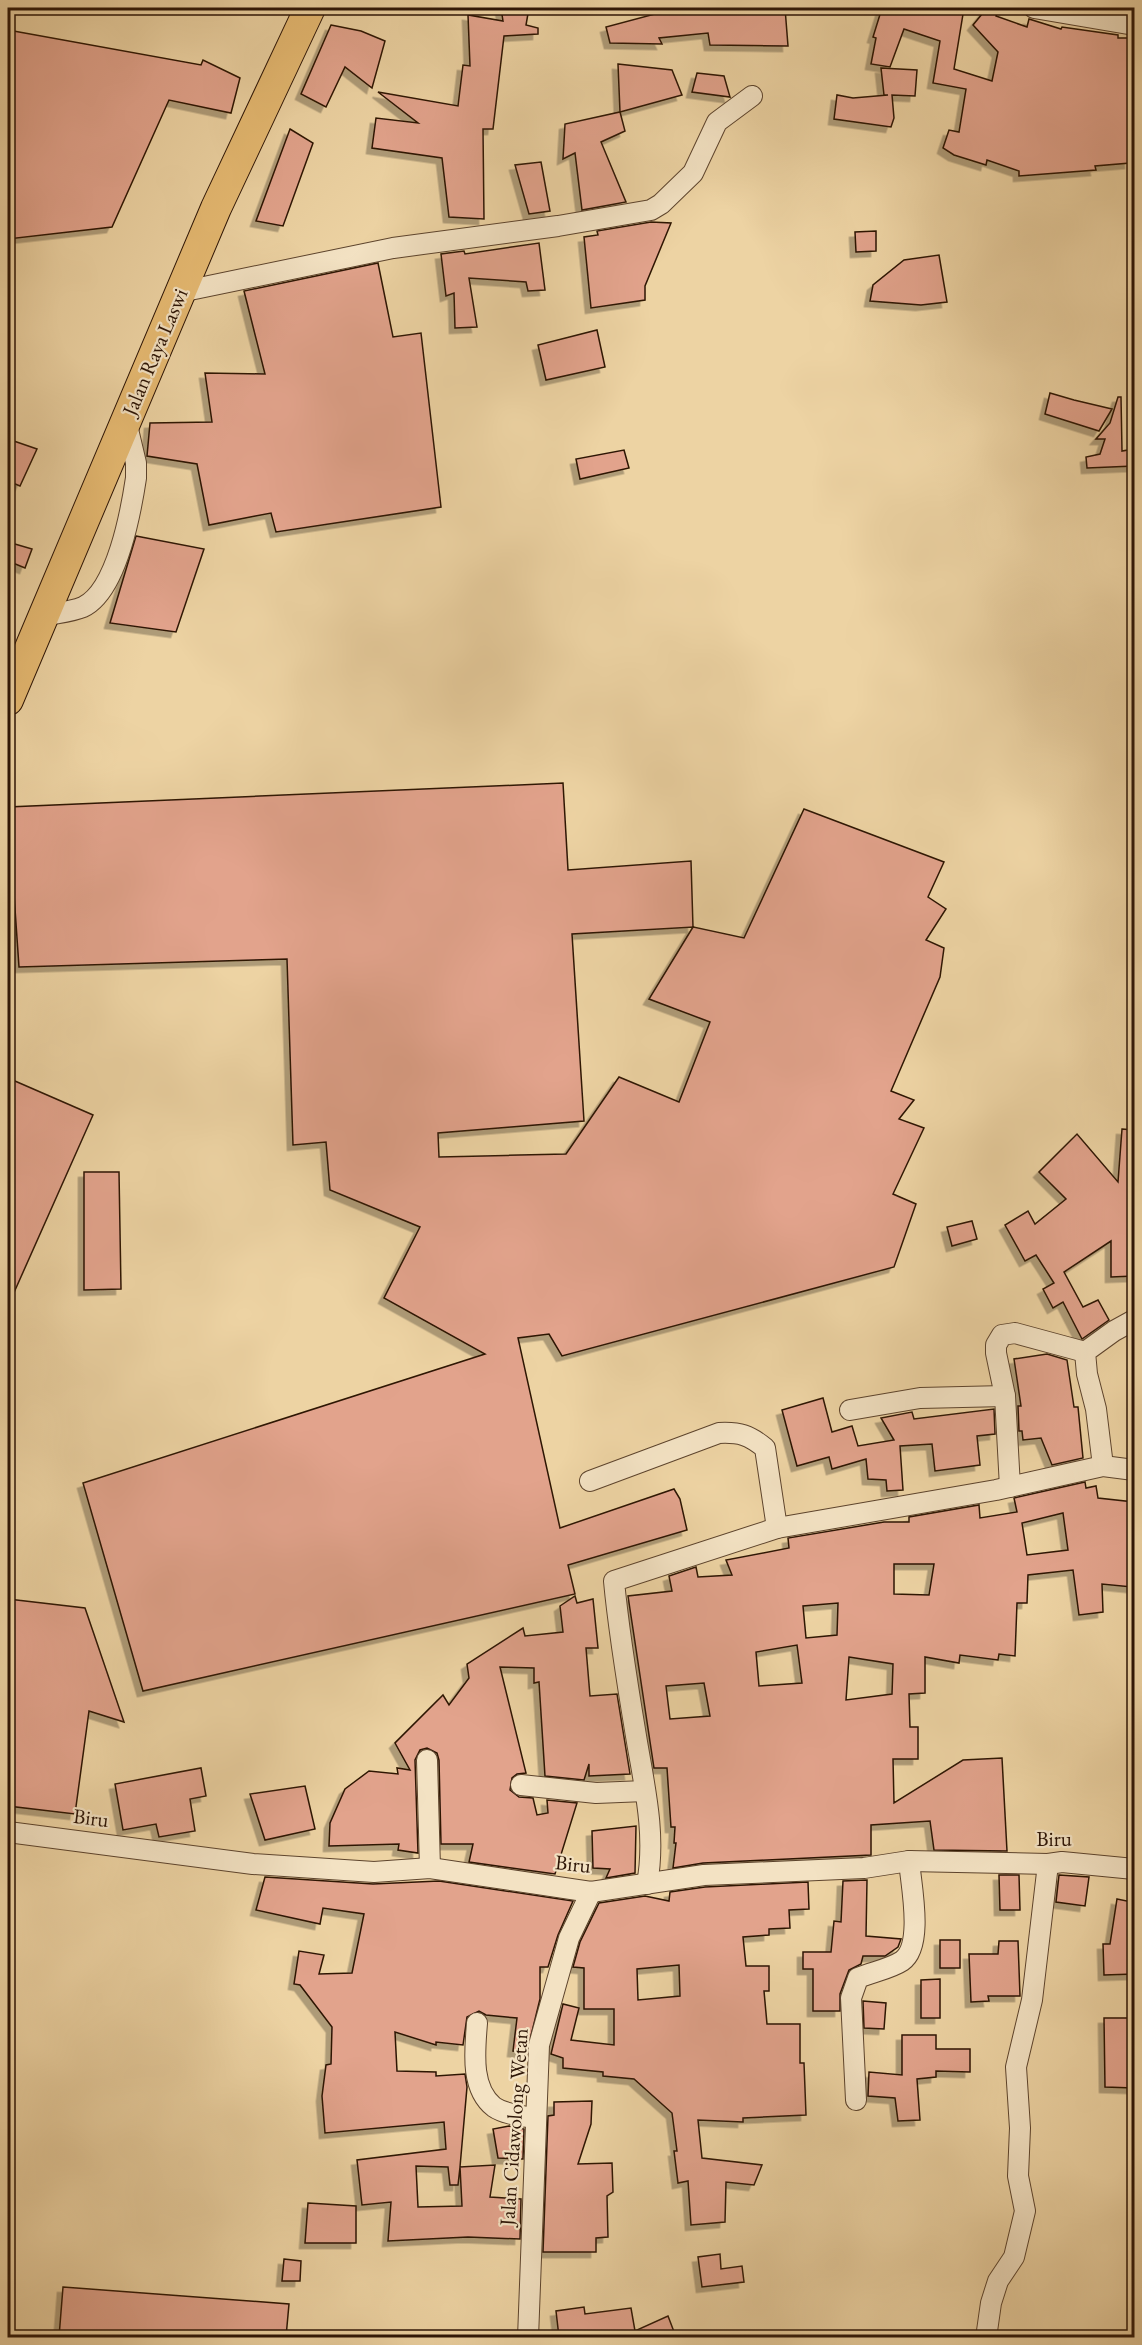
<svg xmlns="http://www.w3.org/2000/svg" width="1142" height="2345" viewBox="0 0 1142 2345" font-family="'EB Garamond',serif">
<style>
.building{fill:#e2a38c;stroke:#2d1506;stroke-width:1.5;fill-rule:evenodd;filter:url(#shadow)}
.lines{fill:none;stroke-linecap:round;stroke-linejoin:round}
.minor-casing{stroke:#5d442d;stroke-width:22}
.primary-casing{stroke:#2d1506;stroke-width:32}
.minor{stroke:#f3e2c3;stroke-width:20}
.primary{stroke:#e6ba72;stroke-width:30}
.labels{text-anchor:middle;stroke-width:4.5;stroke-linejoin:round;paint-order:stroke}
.street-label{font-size:21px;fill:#2d1506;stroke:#f3e2c3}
</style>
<defs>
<filter id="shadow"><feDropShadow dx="-5.5" dy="5.5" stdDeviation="0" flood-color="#0004"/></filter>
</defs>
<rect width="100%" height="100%" fill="#edd3a3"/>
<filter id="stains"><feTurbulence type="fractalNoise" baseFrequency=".00333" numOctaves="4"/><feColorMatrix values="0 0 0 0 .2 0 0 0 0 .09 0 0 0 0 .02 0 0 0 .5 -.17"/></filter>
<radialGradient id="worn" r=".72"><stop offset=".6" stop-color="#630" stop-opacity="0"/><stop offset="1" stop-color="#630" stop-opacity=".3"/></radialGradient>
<g class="building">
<polygon points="501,8 529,8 526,25 538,28 538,34 504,36 493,129 483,129 484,219 449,217 442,158 372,148 376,118 418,123 378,92 458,106 463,65 470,66 468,15 503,21"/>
<polygon points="654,8 785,8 788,46 710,45 708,33 659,38 662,44 610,43 606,27 655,14"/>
<polygon points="882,8 964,8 954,69 992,81 998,52 973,25 987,8 998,8 996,16 1027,27 1029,19 1061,29 1062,27 1118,35 1118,38 1134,38 1134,139 1128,138 1130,163 1095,166 1096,170 1019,176 1019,171 987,160 986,165 954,155 943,148 949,130 959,132 966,89 933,83 940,41 904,29 890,67 871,64 876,38 873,37"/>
<polygon points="331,25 361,31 385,41 372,88 345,67 326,107 301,94"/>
<polygon points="8,30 201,65 203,60 240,78 231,113 169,100 112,227 8,239"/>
<polygon points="618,64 672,70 682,95 620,112"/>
<polygon points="881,68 917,70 915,96 892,95 894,118 891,127 834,119 837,95 853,98 888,95 884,95"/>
<polygon points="697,73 724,76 730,97 692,92"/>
<polygon points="620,112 625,131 601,142 626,202 582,210 575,153 563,159 565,124"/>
<polygon points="290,129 313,143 283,226 256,221"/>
<polygon points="541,162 550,211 529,214 515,165"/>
<polygon points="651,222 671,223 645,286 645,300 591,308 584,237 598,235 597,231"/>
<polygon points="876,231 876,251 856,252 855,232"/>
<polygon points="539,243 545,290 528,291 526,282 469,278 477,327 455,328 454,293 446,296 441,254 464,251 465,254"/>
<polygon points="939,255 947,302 921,305 870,301 873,285 904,260"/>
<polygon points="378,263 393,337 421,333 441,507 276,532 271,513 209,525 197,464 147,456 150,423 212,422 205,373 265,374 244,291"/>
<polygon points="597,330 605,367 546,380 538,345"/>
<polygon points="1050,393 1074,400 1112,409 1099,431 1045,414"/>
<polygon points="1118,397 1121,397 1122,451 1134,449 1134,466 1087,468 1086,457 1100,454 1105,439 1096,439 1110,423"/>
<polygon points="8,439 37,449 20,486 8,481"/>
<polygon points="624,450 629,468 580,479 576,459"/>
<polygon points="136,536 204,549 176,632 110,623"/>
<polygon points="8,542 32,549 25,568 8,561"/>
<path d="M563 783 568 870 691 861 693 927 744 938 804 809 944 862 928 897 946 909 926 940 944 948 940 977 891 1091 914 1100 899 1119 924 1128 893 1194 916 1204 894 1267 562 1356 549 1334 518 1338 560 1528 674 1489 680 1499 687 1530 568 1565 575 1594 143 1691 83 1483 485 1354 384 1298 420 1227 330 1190 326 1142 293 1145 287 959 19 967 8 807ZM693 927 649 999 710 1022 679 1102 619 1077 566 1154 439 1157 438 1133 584 1121 572 934Z"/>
<polygon points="8,1078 93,1115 8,1306"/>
<polygon points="1122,1129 1134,1130 1134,1276 1111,1277 1111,1241 1064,1272 1083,1307 1098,1300 1109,1320 1082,1339 1063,1302 1053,1308 1043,1289 1054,1283 1036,1255 1025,1261 1005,1225 1028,1211 1035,1224 1066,1199 1039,1172 1077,1134 1118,1182"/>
<polygon points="84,1172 119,1172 121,1289 84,1290"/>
<polygon points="972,1221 977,1239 952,1246 947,1227"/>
<polygon points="1047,1354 1067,1360 1074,1407 1078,1407 1083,1458 1052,1465 1041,1438 1023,1440 1022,1431 1019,1431 1018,1406 1021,1406 1014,1359"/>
<polygon points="823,1398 832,1432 852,1426 858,1446 894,1440 881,1418 912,1412 914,1419 994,1409 995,1434 977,1436 980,1465 935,1471 932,1444 900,1446 903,1490 887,1491 886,1480 868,1479 866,1459 832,1469 829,1457 797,1466 782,1410"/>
<path d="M1085 1482 1086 1488 1096 1486 1098 1498 1134 1502 1132 1587 1102 1584 1103 1612 1079 1615 1073 1570 1028 1575 1027 1603H1017L1015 1656 999 1654 998 1660 960 1655 959 1663 925 1657V1693L909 1694 910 1727H918V1759H893L894 1803 963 1760 1002 1758 1007 1851 934 1850 930 1821 871 1825V1855L703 1863 673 1868 676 1843H674L675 1827H671L667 1768H654L628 1596 672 1591 669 1576 696 1567 698 1577 732 1575 726 1560 789 1548 788 1538 884 1522H909V1517L979 1505 980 1518 1017 1512 1014 1498ZM1063 1513 1068 1550 1027 1555 1022 1523ZM894 1564H934L929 1595 894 1594ZM838 1603 837 1635 806 1638 803 1606ZM797 1645 802 1683 759 1686 756 1652ZM849 1657 893 1664 892 1694 846 1700ZM704 1683 710 1716 670 1719 666 1686Z"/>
<polygon points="575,1596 577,1603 593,1599 598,1648 586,1648 590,1696 617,1694 630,1774 589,1776 589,1764 584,1780 545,1776 539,1682 534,1683 534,1668 500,1667 526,1773 517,1774 512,1778 510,1790 519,1797 533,1798 537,1815 548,1813 547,1800 577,1803 555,1874 469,1862 473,1844 441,1844 439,1760 437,1753 427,1748 420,1750 415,1760 418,1853 398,1850 399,1844 329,1846 330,1823 345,1789 369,1771 398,1774 397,1768 410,1770 395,1743 443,1695 449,1705 469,1678 467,1664 523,1628 525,1636 563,1632 560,1606"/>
<polygon points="8,1599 85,1608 124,1722 89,1711 75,1814 8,1806"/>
<polygon points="201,1768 206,1796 190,1799 195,1831 159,1837 156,1824 123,1830 115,1784"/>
<polygon points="305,1786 315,1829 265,1840 250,1794"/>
<polygon points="636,1826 635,1873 606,1878 610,1869 593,1868 592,1831"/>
<polygon points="999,1875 1019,1875 1020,1910 1000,1910"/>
<polygon points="1059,1875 1089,1877 1085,1906 1056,1902"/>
<path d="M265 1877 373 1884 439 1881 573 1901 558 1935 548 1967H540V1999L527 2052 513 2051 517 2018 486 2015 479 2011 467 2017 463 2045 436 2042V2045L395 2032 397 2071 436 2072V2076L465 2074 467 2087 460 2167 495 2165 490 2197 521 2199 520 2239 468 2237 388 2241 391 2202 362 2205 357 2160 446 2149 444 2122 325 2133 322 2096 326 2065 331 2064 332 2027 300 1985 294 1984 299 1951 324 1955 319 1974 352 1973 364 1914 323 1908 320 1924 256 1910ZM416 2166 448 2167 450 2185H458L460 2167 462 2206 418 2207Z"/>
<polygon points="867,1880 866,1936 901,1939 898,1947 885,1956 863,1956 861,1964 849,1970 840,1994 840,2011 813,2011 813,1969 803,1969 803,1952 831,1952 834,1921 841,1922 843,1881"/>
<path d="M808 1882 809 1909 789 1910 790 1928 769 1929V1935L743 1937 746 1966H769V1991H764L767 2024H800V2063H804L806 2115 743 2118V2122L698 2120 702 2158 762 2165 754 2185 726 2182 725 2222 691 2225 688 2181 678 2183 674 2151H677L672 2113 634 2079 603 2076V2072L563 2068V2058L551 2054 563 2004 579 2008 571 2040 614 2045V2009H584V1968L573 1967 580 1942 599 1903 645 1896 669 1901 670 1892 705 1887ZM679 1965 680 1996 638 2000 637 1969Z"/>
<polygon points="1117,1899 1132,1902 1134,1974 1104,1975 1103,1944 1110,1944"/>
<rect x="940" y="1940" width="20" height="28"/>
<polygon points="999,1941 1018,1941 1020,1996 988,1996 989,2001 971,2002 969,1954 998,1954"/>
<polygon points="940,1979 940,2018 921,2018 921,1980"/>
<polygon points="863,2001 886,2003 884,2029 864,2028"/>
<polygon points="1104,2018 1134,2018 1134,2088 1105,2087"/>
<polygon points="902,2035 936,2035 936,2049 970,2049 970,2072 936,2071 936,2077 917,2079 920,2120 898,2121 895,2098 868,2096 869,2072 902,2075"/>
<polygon points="592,2101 591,2124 578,2164 612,2163 613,2192 607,2196 608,2237 596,2238 596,2252 543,2252 548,2116 554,2115 554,2102"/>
<polygon points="509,2126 524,2129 523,2159 498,2158 493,2129"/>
<polygon points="308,2203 356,2206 356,2243 305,2243"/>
<polygon points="720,2254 721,2269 742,2266 744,2282 702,2287 698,2257"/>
<polygon points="284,2259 301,2261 300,2281 282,2281"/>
<polygon points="63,2287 289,2304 286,2337 59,2337"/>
<polygon points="584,2307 585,2314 631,2308 635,2331 668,2316 676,2337 591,2337 591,2332 559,2337 556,2311"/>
</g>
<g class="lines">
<defs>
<g id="minor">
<polyline points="1034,8 1134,25"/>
<polyline points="180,292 393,248 558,226 651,210 661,204 693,173 717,122 752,96"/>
<path d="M43 616C56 613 71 612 83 607 117 591 131 511 136 478V463L126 421"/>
<polyline points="850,1410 920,1398 1005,1396"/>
<polyline points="1103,1466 1096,1409 1087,1374 1085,1352 1114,1331 1134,1320"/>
<path d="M590 1481 719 1433C740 1432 749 1435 765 1448L777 1528"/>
<polyline points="1010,1487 1005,1396 996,1353 996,1345 1002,1335 1015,1333 1085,1352"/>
<polyline points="427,1760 430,1868"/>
<polyline points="521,1785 596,1793 645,1791"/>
<polyline points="8,1832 253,1864 374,1872 430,1868 591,1892 704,1875 864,1868 909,1861 1048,1864 1062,1862 1134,1869"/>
<path d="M647 1884C656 1836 645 1789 637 1742 628 1688 619 1635 614 1581L777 1528 996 1490 1103 1466 1134 1470"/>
<path d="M477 2023C475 2050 470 2088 494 2107 504 2114 522 2116 534 2118"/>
<path d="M856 2100 851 1998 858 1978C872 1972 890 1969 902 1961 924 1946 911 1885 909 1861"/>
<polyline points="528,2338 539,2045 569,1938 591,1892"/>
<polyline points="986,2338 991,2303 998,2281 1014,2257 1025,2211 1018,2176 1020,2128 1016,2067 1032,2000 1048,1864"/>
</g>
<polyline id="primary" points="8,700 216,208 310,8"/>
</defs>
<use href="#minor" class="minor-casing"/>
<use href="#primary" class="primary-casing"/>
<use href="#minor" class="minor"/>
<use href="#primary" class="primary"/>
</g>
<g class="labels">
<g class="street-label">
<text transform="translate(155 352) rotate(-67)" y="7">Jalan Raya Laswi</text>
<text transform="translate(91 1818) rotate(7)" y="7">Biru</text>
<text x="1054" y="1846">Biru</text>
<text transform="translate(573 1864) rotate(6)" y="7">Biru</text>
<text transform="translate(514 2127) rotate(-86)" y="7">Jalan Cidawolong Wetan</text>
</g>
</g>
<rect width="1142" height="2345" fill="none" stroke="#edd3a3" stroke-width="30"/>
<rect x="9" y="9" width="1124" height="2327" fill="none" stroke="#2d1506" stroke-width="3"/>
<rect x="15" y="15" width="1112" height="2315" fill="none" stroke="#2d1506" stroke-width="1.5"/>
<rect width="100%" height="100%" filter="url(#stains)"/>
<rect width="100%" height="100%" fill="url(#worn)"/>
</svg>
